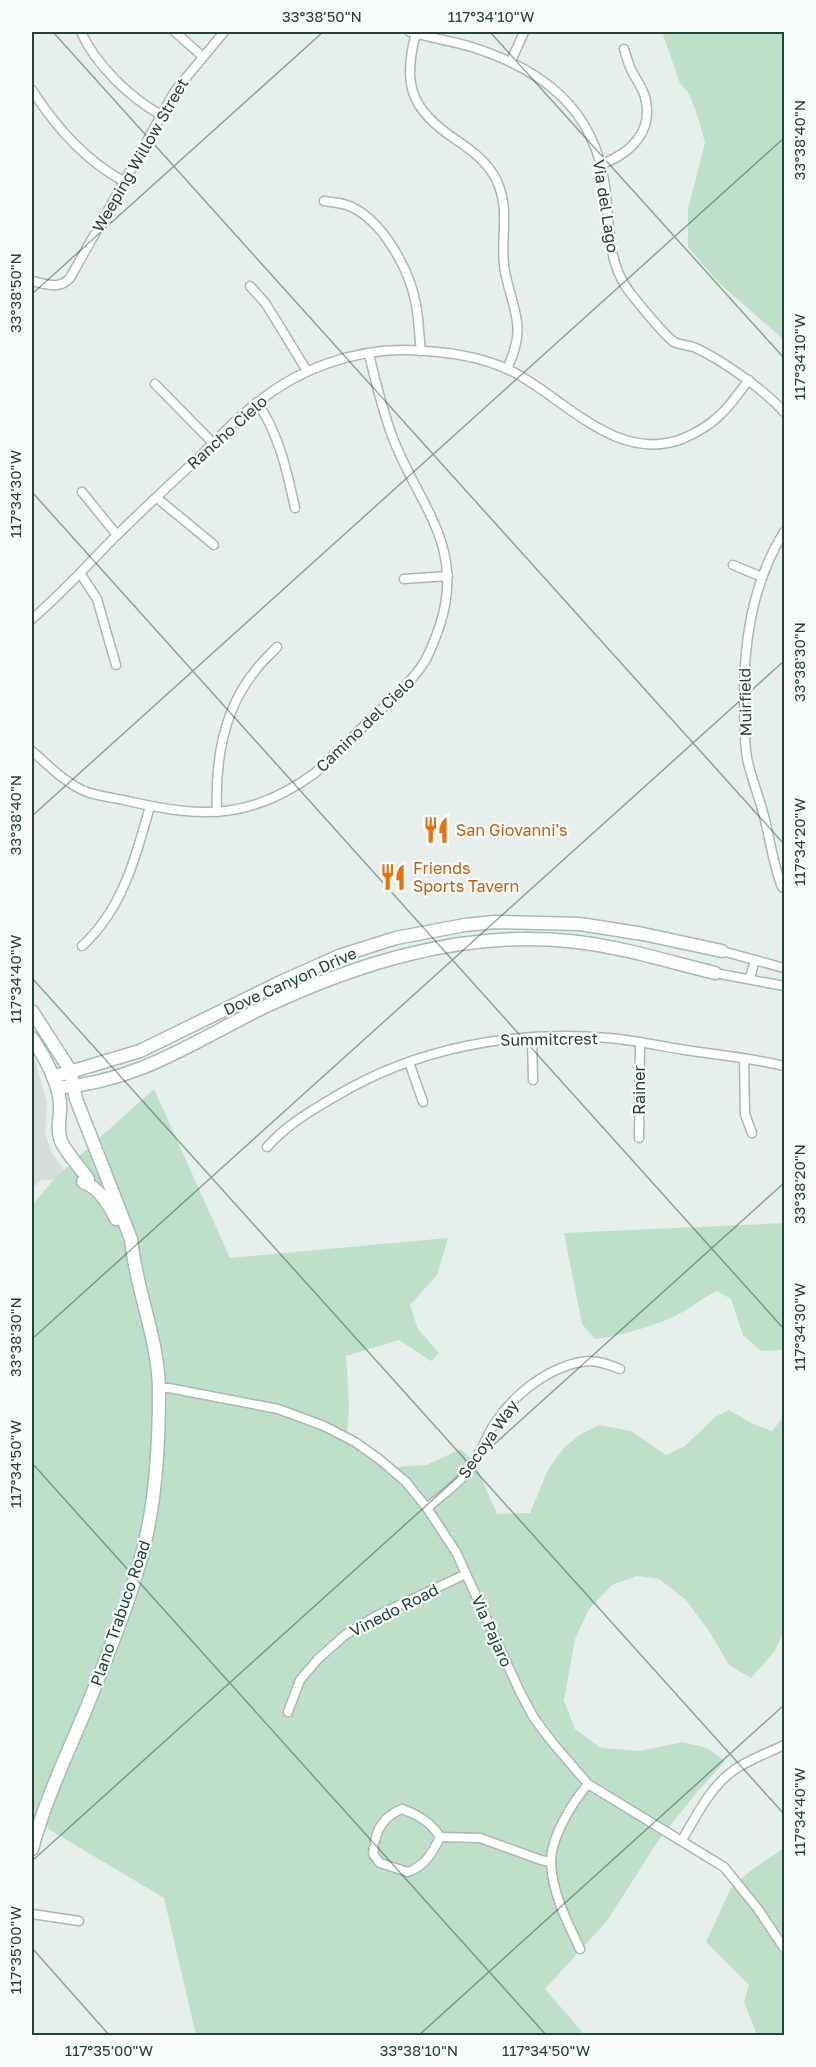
<svg xmlns="http://www.w3.org/2000/svg" width="816" height="2067" viewBox="0 0 816 2067" font-family="'Golos Text',sans-serif">
<style>
.built{fill:#d4dfda}
.green{fill:#bfe0c8}
.lines{fill:none;stroke-linecap:round;stroke-linejoin:round}
.street-casing{stroke:#a8b8b2;stroke-width:11}
.secondary-casing{stroke:#a4bbb3;stroke-width:15}
.street{stroke:#fff;stroke-width:8}
.secondary{stroke:#fff;stroke-width:12}
.ticks{fill:none;stroke:#24423a;stroke-width:1.5;stroke-opacity:0.45}
.labels{text-anchor:middle;stroke-width:4.5;stroke-linejoin:round;paint-order:stroke}
.street-label{font-size:16px;fill:#24423a;stroke:#f7fbf9}
.food-label{font-size:16px;fill:#c56008;stroke:#f7fbf9;text-anchor:start}
.neatline{fill:none;stroke:#24423a;stroke-width:2}
.ticks-label{font-size:15px;text-anchor:middle;fill:#24423a}
</style>
<rect width="100%" height="100%" fill="#e6efeb"/>
<polygon class="built" points="32,1056 36,1063 47,1104 45,1133 52,1154 61,1165 64,1172 59,1180 42,1180 32,1188"/>
<g class="green">
<polygon points="662,32 784,32 784,340 718,282 688,247 688,209 705,143 698,117 689,94 680,83"/>
<polygon points="154,1089 230,1258 448,1238 437,1275 410,1305 418,1329 439,1353 431,1361 399,1340 346,1356 349,1405 347,1440 392,1467 426,1465 461,1449 475,1463 497,1514 530,1513 549,1468 564,1448 579,1435 599,1425 631,1431 666,1455 685,1446 715,1417 729,1410 753,1424 772,1431 784,1416 784,1630 775,1651 751,1678 729,1665 709,1631 685,1599 659,1579 637,1576 612,1585 589,1609 575,1639 564,1700 575,1729 601,1748 639,1751 683,1742 707,1748 725,1761 697,1792 658,1841 607,1921 545,1989 585,2035 196,2035 164,1898 40,1824 32,1832 32,1205 58,1175"/>
<path d="M784 1223V1350L761 1351 743 1335 731 1299 717 1291C702 1298 691 1308 677 1315 658 1325 616 1337 595 1339L582 1324 564 1233Z"/>
<polygon points="784,1848 784,2035 757,2035 744,2002 749,1985 706,1942 731,1888 749,1872"/>
</g>
<g class="lines">
<defs>
<g id="street">
<path d="M81 32C96 65 129 97 161 115"/>
<polyline points="175,32 202,56"/>
<path d="M410 32C431 38 452 41 472 47 543 70 594 108 605 186 610 221 606 256 626 287 633 297 664 335 674 342 680 345 689 345 696 348 725 362 763 389 784 412"/>
<path d="M416 33C402 84 411 110 455 139 471 150 488 162 497 181 511 213 499 241 505 272 514 314 527 326 507 369"/>
<polyline points="511,61 524,32"/>
<path d="M32 90C55 126 85 160 123 181"/>
<path d="M602 164C631 153 654 131 645 97 642 86 634 77 630 67 628 62 626 55 624 49"/>
<path d="M324 201C332 202 340 203 347 205 382 218 410 270 416 305 419 320 419 336 421 351"/>
<path d="M32 281C46 284 59 290 70 278L175 91 224 32"/>
<polyline points="250,286 266,304 307,371"/>
<polyline points="155,384 213,443"/>
<path d="M257 402C279 434 287 471 295 508"/>
<polyline points="82,492 117,535"/>
<polyline points="157,498 214,545"/>
<path d="M784 532C751 585 743 646 744 708 745 724 744 742 747 758 751 778 759 796 764 816 770 839 773 864 782 887L784 888"/>
<polyline points="733,565 762,577"/>
<polyline points="80,573 97,599 116,665"/>
<polyline points="404,579 448,576"/>
<path d="M32 619C59 596 84 569 109 543 137 515 166 488 194 462 215 442 234 420 257 403 298 369 354 349 407 350 444 351 485 356 517 374 568 402 618 463 682 439 696 433 709 426 720 415 731 405 739 392 749 380"/>
<path d="M32 751C48 765 66 784 87 792 101 797 118 798 132 802 205 818 252 819 315 773 335 754 355 735 374 716 391 701 408 685 421 667 430 655 435 639 440 625 465 547 421 508 394 441 383 413 376 384 369 354"/>
<path d="M217 812C215 763 223 710 255 671 261 662 270 655 277 647"/>
<path d="M82 946C122 910 136 857 150 806"/>
<polyline points="722,951 784,968"/>
<polyline points="715,973 784,986"/>
<polyline points="750,978 755,960"/>
<polyline points="532,1037 533,1080"/>
<polyline points="744,1059 745,1114 752,1133"/>
<polyline points="409,1062 423,1102"/>
<polyline points="639,1138 640,1042"/>
<path d="M267 1147C288 1124 309 1112 336 1096 418 1047 514 1030 609 1038 634 1040 660 1046 685 1050 718 1055 752 1058 784 1066"/>
<polyline points="159,1388 169,1388 278,1409 324,1426 355,1442 379,1459 406,1482 427,1508 456,1552 520,1692 534,1718 552,1742 588,1784 724,1867 758,1909 784,1948"/>
<path d="M427 1508C441 1496 457 1485 468 1471 480 1456 485 1438 495 1423 515 1393 552 1364 589 1361 600 1361 610 1365 620 1369"/>
<polyline points="288,1712 300,1680 318,1659 345,1635 376,1616 466,1574"/>
<polyline points="440,1837 480,1838 541,1860 551,1862"/>
<path d="M682 1840C697 1815 710 1787 734 1770 750 1759 768 1753 784 1745"/>
<path d="M374 1848 373 1854 380 1863 408 1872C425 1866 433 1852 440 1837 431 1822 418 1815 402 1809 387 1815 378 1825 375 1841"/>
<polyline points="32,1914 79,1921"/>
<path d="M580 1949C573 1933 564 1917 559 1901 555 1890 552 1877 551 1864 550 1838 572 1803 588 1784"/>
</g>
<g id="secondary">
<path d="M32 1011 70 1070 76 1099 131 1239C136 1291 159 1340 159 1392 159 1436 157 1480 149 1523 138 1584 109 1651 86 1709 67 1755 45 1800 32 1849"/>
<path d="M32 1038C44 1056 58 1081 60 1103 61 1116 56 1128 61 1141 65 1151 81 1169 88 1179V1184"/>
<polyline points="53,1077 140,1051 283,981 339,956 396,938 465,925 495,922 580,924 643,934 722,951"/>
<path d="M57 1088C138 1081 188 1045 258 1010 354 964 461 930 569 941 619 946 666 961 715 973"/>
<path d="M83 1182C98 1187 110 1205 116 1219"/>
</g>
</defs>
<use href="#street" class="street-casing"/>
<use href="#secondary" class="secondary-casing"/>
<use href="#street" class="street"/>
<use href="#secondary" class="secondary"/>
</g>
<path class="ticks" d="M53 32 784 844M490 32 784 358M32 294 323 32M32 492 784 1329M32 816 784 138M32 978 784 1814M32 1339 784 661M32 1463 547 2036M32 1861 784 1183M32 1948 110 2036M418 2036 784 1705"/>
<defs>
<symbol id="restaurant-bare" viewBox="-9 -9 18 18"><path d="M-5-6h1v4h1v-4h1v4h1v-4h1v5L-1.5 .5V6h-2V.5L-5-1ZM5-6V6H3V1.5H1.5Q1.5-4 5-6Z" fill="#e8710a" stroke="#f7fbf9" stroke-width="2.5" paint-order="stroke"/></symbol>
</defs>
<g fill-rule="evenodd">
<use href="#restaurant-bare" x="417" y="811" width="38" height="38"/>
<use href="#restaurant-bare" x="374" y="858" width="38" height="38"/>
</g>
<g class="labels">
<g class="street-label">
<text transform="translate(140 155) rotate(-60)" y="6">Weeping Willow Street</text>
<text transform="translate(606 206) rotate(81)" y="6">Via del Lago</text>
<text transform="translate(227 432) rotate(-42)" y="6">Rancho Cielo</text>
<text transform="translate(745 702) rotate(-91)" y="6">Muirfield</text>
<text transform="translate(365 724) rotate(-44)" y="6">Camino del Cielo</text>
<text transform="translate(290 981) rotate(-24)" y="6">Dove Canyon Drive</text>
<text transform="translate(549 1039) rotate(-1)" y="6">Summitcrest</text>
<text transform="translate(639 1090) rotate(-90)" y="6">Rainer</text>
<text transform="translate(488 1439) rotate(-55)" y="6">Secoya Way</text>
<text transform="translate(394 1610) rotate(-27)" y="6">Vinedo Road</text>
<text transform="translate(120 1613) rotate(-71)" y="6">Plano Trabuco Road</text>
<text transform="translate(492 1631) rotate(66)" y="6">Via Pajaro</text>
</g>
<g class="food-label">
<text x="456" y="836">San Giovanni's</text>
<text x="413" y="874">Friends<tspan x="413" dy="18">Sports Tavern</tspan></text>
</g>
</g>
<rect width="816" height="2067" fill="none" stroke="#f7fbf9" stroke-width="66"/>
<rect x="33" y="33" width="750" height="2001" class="neatline"/>
<g class="ticks-label">
<text x="322" y="22">33°38'50"N</text>
<text x="491" y="22">117°34'10"W</text>
<text transform="translate(800 140) rotate(-90)" y="5">33°38'40"N</text>
<text transform="translate(16 293) rotate(-90)" y="5">33°38'50"N</text>
<text transform="translate(800 357) rotate(-90)" y="5">117°34'10"W</text>
<text transform="translate(16 494) rotate(-90)" y="5">117°34'30"W</text>
<text transform="translate(800 662) rotate(-90)" y="5">33°38'30"N</text>
<text transform="translate(16 815) rotate(-90)" y="5">33°38'40"N</text>
<text transform="translate(800 842) rotate(-90)" y="5">117°34'20"W</text>
<text transform="translate(16 979) rotate(-90)" y="5">117°34'40"W</text>
<text transform="translate(800 1184) rotate(-90)" y="5">33°38'20"N</text>
<text transform="translate(800 1327) rotate(-90)" y="5">117°34'30"W</text>
<text transform="translate(16 1337) rotate(-90)" y="5">33°38'30"N</text>
<text transform="translate(16 1464) rotate(-90)" y="5">117°34'50"W</text>
<text transform="translate(800 1812) rotate(-90)" y="5">117°34'40"W</text>
<text transform="translate(16 1950) rotate(-90)" y="5">117°35'00"W</text>
<text x="109" y="2056">117°35'00"W</text>
<text x="419" y="2056">33°38'10"N</text>
<text x="546" y="2056">117°34'50"W</text>
</g>
</svg>
